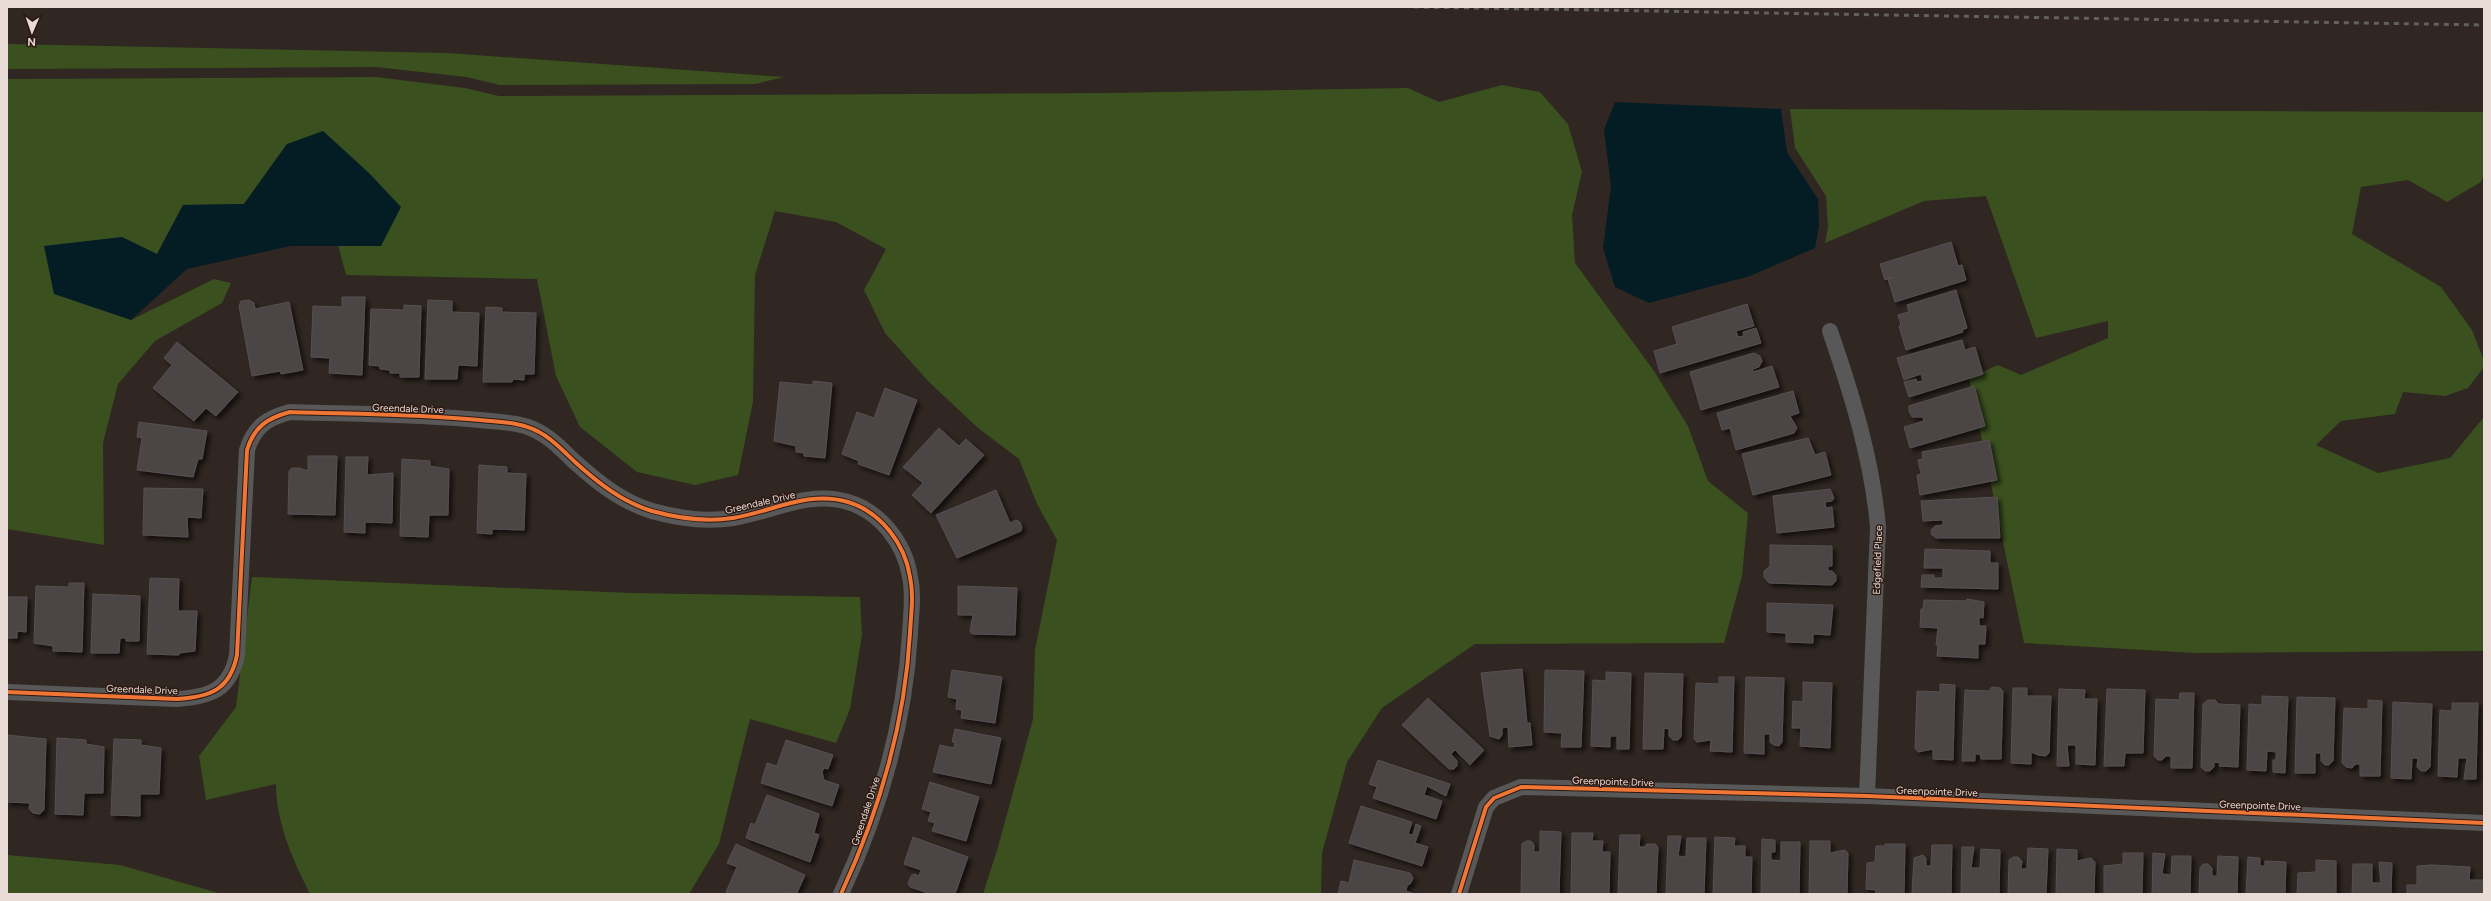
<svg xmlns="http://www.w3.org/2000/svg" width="2491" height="901" viewBox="0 0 2491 901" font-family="Figtree,sans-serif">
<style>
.green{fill:#3a501e}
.water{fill:#041d25}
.building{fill:#4b4444;stroke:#575051;filter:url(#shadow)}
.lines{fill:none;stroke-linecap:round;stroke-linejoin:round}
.street{stroke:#585859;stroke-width:16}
.rail{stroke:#62615f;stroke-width:3;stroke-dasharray:5 5;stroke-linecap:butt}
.cycleway-casing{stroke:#2c1912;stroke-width:6}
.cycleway{stroke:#f07635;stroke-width:4}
.labels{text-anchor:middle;stroke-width:3;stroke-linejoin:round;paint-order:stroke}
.street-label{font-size:10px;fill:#e9dbd6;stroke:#2c1912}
</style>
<defs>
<filter id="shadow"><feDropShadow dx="3.5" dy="3.5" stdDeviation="2" flood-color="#0009"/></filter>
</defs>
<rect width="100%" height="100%" fill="#302622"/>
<g class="green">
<polygon points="7,44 447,53 784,77 755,84 500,85 466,77 376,67 7,69"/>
<polygon points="376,77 465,88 499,96 1106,93 1408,88 1439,102 1502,85 1540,92 1568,124 1582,172 1572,215 1575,263 1654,371 1688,426 1708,481 1748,513 1742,576 1724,643 1475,644 1382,708 1347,762 1322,853 1321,894 983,894 998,847 1033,719 1035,650 1057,540 1037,504 1019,459 978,428 929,382 885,333 864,290 886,249 836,222 775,211 755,275 753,402 738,475 695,485 637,472 580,427 556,376 537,279 346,275 338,245 381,246 287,144 244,204 183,205 157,255 122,237 131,320 214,279 231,283 222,303 155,341 118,384 103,443 104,545 7,529 7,79"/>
<polygon points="1790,109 2484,112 2484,174 2481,182 2447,202 2408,180 2361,187 2352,234 2441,287 2472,330 2484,361 2484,367 2468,388 2445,396 2403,392 2395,414 2341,421 2316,445 2378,473 2450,458 2484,417 2484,651 2195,653 2024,643 1969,378 1998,365 2021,375 2108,338 2108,321 2036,338 1986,196 1924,201 1825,243 1828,227 1826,196 1795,148"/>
<path d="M252 577 631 593 860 597 862 635 850 709 836 743 750 719 719 844 689 894H310C293 860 276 823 276 784L206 800 199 756 236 707Z"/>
<polygon points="7,855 120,865 222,894 7,894"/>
</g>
<g class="water">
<polygon points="1615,102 1781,109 1787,152 1818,199 1819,225 1815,248 1750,276 1649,303 1615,287 1603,248 1611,186 1604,130"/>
<polygon points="323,131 369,173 401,207 381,246 290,246 187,269 131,320 54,294 44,246 122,237 157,254 183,205 244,204 287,144"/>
</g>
<g class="building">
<polygon points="1951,242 1958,266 1962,265 1966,280 1895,302 1888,279 1894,277 1885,280 1880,264"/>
<polygon points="1956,290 1967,328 1962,330 1963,332 1906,350 1899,326 1901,325 1898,315 1909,312 1907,305"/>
<polygon points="342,297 365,297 362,375 329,373 330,358 311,357 313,306 342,307"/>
<polygon points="249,300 254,303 255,309 289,302 303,370 281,374 280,371 252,376 239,306 241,301"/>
<polygon points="428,300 452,301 452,312 479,313 477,366 458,365 457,379 425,379"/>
<polygon points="1747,304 1754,326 1736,331 1738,337 1744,336 1743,332 1756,328 1761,343 1660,373 1654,351 1677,344 1672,327"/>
<polygon points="404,305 421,306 419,377 400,377 400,373 390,373 390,370 380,369 380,366 369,365 371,309 404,310"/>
<polygon points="486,307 502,308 502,312 536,313 534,374 524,374 524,380 513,379 512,382 483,382"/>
<polygon points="1962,340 1965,350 1975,347 1983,374 1909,397 1904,382 1916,379 1917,382 1923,381 1921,374 1904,380 1897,358"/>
<polygon points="177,342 238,392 216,416 206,408 194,421 153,388 172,365 164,358"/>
<polygon points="1754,353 1760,356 1762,361 1759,367 1753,369 1753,372 1772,366 1779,387 1701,410 1690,372"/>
<polygon points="813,381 832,383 825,458 804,456 804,453 796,452 796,446 774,441 780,382 813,385"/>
<polygon points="1974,386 1985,426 1910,448 1904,427 1924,421 1923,417 1912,417 1909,411 1909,406"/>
<polygon points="885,388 917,400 889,475 858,464 859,461 842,454 857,412 874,418"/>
<polygon points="1793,391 1799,413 1790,416 1797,428 1794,433 1736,450 1730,428 1722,430 1717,413"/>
<polygon points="139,422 207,431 202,459 198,459 193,477 137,470 142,438 137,437"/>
<polygon points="939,428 959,446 966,439 984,455 931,513 912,495 923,483 903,467"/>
<polygon points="1808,438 1815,455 1825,452 1831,475 1753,495 1742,454"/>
<polygon points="1989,440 1997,480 1920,495 1917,475 1921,474 1918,460 1923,459 1922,452"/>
<polygon points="308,456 337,456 335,515 288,514 289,471 292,468 299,468 308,471"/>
<polygon points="346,457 368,457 367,475 393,473 392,523 365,522 365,533 344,532"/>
<polygon points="402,459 430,461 430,466 449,469 448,515 429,515 428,537 400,536"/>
<polygon points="479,465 507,467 507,473 526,474 524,530 492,529 492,534 477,533"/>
<polygon points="144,488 203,489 201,518 187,517 188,537 143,535"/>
<polygon points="1830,489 1834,498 1832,501 1825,502 1826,508 1832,507 1834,527 1777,533 1773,496"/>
<polygon points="996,490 1010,523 1016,520 1020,522 1022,528 1021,531 957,558 936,515"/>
<polygon points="1997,497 2000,538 1936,538 1932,535 1931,530 1935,526 1943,525 1943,520 1923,521 1921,501"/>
<polygon points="1770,545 1832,546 1832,566 1828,566 1828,571 1832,571 1836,575 1836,581 1832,585 1769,583 1764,577 1764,571 1770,566"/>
<polygon points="1925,549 1990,551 1990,563 1998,563 1998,589 1921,587 1922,575 1934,575 1934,578 1943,578 1943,568 1924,568"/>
<polygon points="150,578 179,579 178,611 197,611 195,651 179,653 179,655 147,654"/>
<polygon points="69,583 84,583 82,652 53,651 53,646 34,643 36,586 69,587"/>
<polygon points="958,586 1017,588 1015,635 972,634 970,631 973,615 958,615"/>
<polygon points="93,594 140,596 139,641 126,641 126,638 120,638 119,653 91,653"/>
<polygon points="7,597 27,597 26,632 17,631 17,638 7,638"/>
<polygon points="1967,599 1984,602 1983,618 1979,617 1979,626 1986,626 1985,644 1978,644 1978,658 1937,656 1938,645 1936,645 1938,628 1920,627 1921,609 1923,609 1924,600 1966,601"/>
<polygon points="1767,603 1833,605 1830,635 1813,634 1813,643 1786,642 1786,633 1767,632"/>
<polygon points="1522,669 1527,723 1530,723 1532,745 1509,747 1508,727 1502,728 1502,735 1499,739 1490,736 1481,673"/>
<polygon points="952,670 1002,677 995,723 961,718 962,710 956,709 957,699 948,697"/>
<polygon points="1545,670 1584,671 1581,747 1561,747 1562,733 1544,732"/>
<polygon points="1606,672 1631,673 1629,749 1617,749 1617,736 1610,736 1610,747 1591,746 1593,680 1606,681"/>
<polygon points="1645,673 1683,674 1681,737 1678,740 1673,740 1669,736 1669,729 1664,728 1663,749 1643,749"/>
<polygon points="1719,677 1734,677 1732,752 1710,751 1711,740 1697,742 1694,739 1696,683 1719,684"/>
<polygon points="1746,677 1784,678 1782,742 1779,746 1774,745 1770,742 1770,734 1764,734 1764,754 1744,753"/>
<polygon points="1803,682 1832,683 1830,748 1800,746 1801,728 1792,728 1793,701 1803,702"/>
<polygon points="1940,684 1955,685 1953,760 1933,759 1933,749 1918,752 1915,748 1917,691 1940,692"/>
<polygon points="1992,687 2000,688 2003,691 2001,759 1981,759 1980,754 1975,754 1975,761 1962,761 1965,690 1989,691"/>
<polygon points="2013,688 2027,688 2027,696 2051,696 2049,753 2046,756 2038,755 2031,752 2031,764 2011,763"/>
<polygon points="2059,689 2085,690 2084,699 2097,699 2095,765 2076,764 2076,745 2067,745 2069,766 2057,766"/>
<polygon points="2107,689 2145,690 2143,753 2125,753 2124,766 2104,766"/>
<polygon points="2180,693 2194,693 2192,768 2171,768 2171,756 2166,756 2162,760 2158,760 2154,756 2156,699 2179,700"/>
<polygon points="2262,696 2288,697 2285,773 2273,772 2273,760 2276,760 2276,752 2267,751 2266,771 2247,770 2249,704 2262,705"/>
<polygon points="2297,697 2335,698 2333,761 2329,765 2325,765 2321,761 2321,753 2315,753 2315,773 2295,773"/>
<polygon points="1428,698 1484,750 1470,765 1455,750 1451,754 1457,761 1457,766 1454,769 1449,769 1402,725"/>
<polygon points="2208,700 2215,700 2219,704 2240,705 2238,767 2219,766 2220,763 2214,762 2214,767 2210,771 2205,771 2201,767 2203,704"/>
<polygon points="2368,700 2382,701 2380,776 2360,776 2360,764 2356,764 2352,768 2346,767 2342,763 2344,708 2368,709"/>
<polygon points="2393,702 2432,704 2430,767 2426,771 2421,771 2417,767 2418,758 2412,758 2411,779 2391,778"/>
<polygon points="2452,703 2478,703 2476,779 2464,779 2467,758 2458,758 2457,777 2438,776 2440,710 2452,711"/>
<polygon points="955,729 1001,738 991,784 933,772 940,745 954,748 955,742 952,742"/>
<polygon points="7,735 46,739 44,810 40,814 33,813 29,809 30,803 7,802"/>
<polygon points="57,738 86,740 86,744 104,747 103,793 84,793 83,815 55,814"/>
<polygon points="114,739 141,740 141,745 161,748 159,794 140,794 140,816 111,815"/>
<polygon points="786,740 833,755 828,769 824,768 822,772 824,780 839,785 832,806 761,783 767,763 777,766"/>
<polygon points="1378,760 1450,784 1446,796 1427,786 1424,795 1442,801 1436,819 1373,798 1377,787 1369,784"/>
<polygon points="930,782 979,797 966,841 932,831 935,823 928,821 931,812 922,809"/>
<polygon points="767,795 819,814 814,833 819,835 810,862 746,838 751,823 755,825"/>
<polygon points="1361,806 1412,822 1408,834 1413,835 1416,824 1421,826 1415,843 1428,847 1422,866 1349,843"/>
<polygon points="1540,831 1561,832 1559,894 1521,894 1522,844 1526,841 1531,841 1534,845 1534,852 1540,852"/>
<polygon points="1572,833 1593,833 1592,841 1603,841 1602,852 1610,852 1609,894 1571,894"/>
<polygon points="1620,835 1640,835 1639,847 1644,847 1647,844 1655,844 1658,847 1656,894 1618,894"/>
<polygon points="1668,836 1681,836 1678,856 1686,857 1687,838 1706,838 1704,894 1666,894"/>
<polygon points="913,837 968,857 955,894 931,894 910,887 908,883 911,876 914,874 919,876 921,870 904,864"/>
<polygon points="1715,837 1735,838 1734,846 1745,846 1745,857 1752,857 1751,894 1713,894"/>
<polygon points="1762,839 1775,840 1775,852 1771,852 1771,860 1781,861 1781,842 1800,842 1799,894 1761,894"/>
<polygon points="1810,841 1830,841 1830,853 1845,850 1848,853 1847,894 1809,894"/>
<polygon points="736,844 805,875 797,893 731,894 726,892 737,867 727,863"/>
<polygon points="1885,844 1905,844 1904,894 1875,894 1876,890 1866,889 1867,863 1875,862 1876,846 1885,846"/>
<polygon points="1932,845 1952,845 1951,894 1912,894 1914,858 1923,855 1926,858 1926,866 1931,866"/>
<polygon points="1962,847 1974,847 1971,868 1980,868 1981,849 2000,850 1999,894 1961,894"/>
<polygon points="2028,848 2048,849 2046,894 2008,894 2009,860 2013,857 2018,857 2022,861 2021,869 2027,869"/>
<polygon points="2057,849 2077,850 2077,861 2091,858 2095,862 2094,894 2056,894"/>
<polygon points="2123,853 2143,853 2142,894 2104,894 2104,866 2123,864"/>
<polygon points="2153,853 2165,854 2162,874 2171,875 2172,856 2191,856 2190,894 2152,894"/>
<polygon points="2218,856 2238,857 2237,894 2199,894 2200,868 2203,864 2208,864 2212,868 2212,876 2217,876"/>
<polygon points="2248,857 2260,858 2260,866 2265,866 2265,861 2286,862 2285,894 2246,894"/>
<polygon points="1354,860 1410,873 1413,878 1411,883 1407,886 1406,891 1415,894 1338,894 1341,881 1349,883"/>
<polygon points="2316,860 2336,861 2336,894 2297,894 2298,873 2316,872"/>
<polygon points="2379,862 2392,863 2391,894 2352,894 2353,864 2372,864 2372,883 2381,883"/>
<polygon points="2432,865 2470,867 2469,880 2484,880 2484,894 2407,894 2407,885 2417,885 2417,866"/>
</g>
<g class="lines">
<g class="street">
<path d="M1830 331C1852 395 1872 459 1878 527L1867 796"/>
<path d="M7 692 177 699C210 697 230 690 237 655L247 450C254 427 267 418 290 412 353 414 417 414 480 420 499 422 522 422 539 432 553 439 563 451 575 462 597 482 622 502 652 511 677 518 706 522 733 518 771 512 808 490 848 502 881 512 905 544 910 577 914 595 911 614 910 633 905 723 879 812 841 894"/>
<polyline points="1459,894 1486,807 1494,798 1521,787 1867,796 2484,823"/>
</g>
<polyline class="rail" points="1414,7 2484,25"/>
<defs>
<g id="cycleway">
<path d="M7 692 177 699C210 697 230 690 237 655L247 450C254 427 267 418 290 412 353 414 417 414 480 420 499 422 522 422 539 432 553 439 563 451 575 462 597 482 622 502 652 511 677 518 706 522 733 518 771 512 808 490 848 502 881 512 905 544 910 577 914 595 911 614 910 633 905 723 879 812 841 894"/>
<polyline points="1459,894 1486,807 1494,798 1521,787 1867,796 2484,823"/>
</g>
</defs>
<use href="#cycleway" class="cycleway-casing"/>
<use href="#cycleway" class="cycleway"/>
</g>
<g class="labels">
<g class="street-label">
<text transform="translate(408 408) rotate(2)" y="4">Greendale Drive</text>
<text transform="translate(760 502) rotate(-13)" y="4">Greendale Drive</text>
<text transform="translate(1877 560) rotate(-88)" y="4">Edgefield Place</text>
<text transform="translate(142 689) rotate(2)" y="4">Greendale Drive</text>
<text transform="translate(1613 781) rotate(2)" y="4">Greenpointe Drive</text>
<text transform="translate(1937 791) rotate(2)" y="4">Greenpointe Drive</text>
<text transform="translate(2260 805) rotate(2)" y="4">Greenpointe Drive</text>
<text transform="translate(865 811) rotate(-72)" y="4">Greendale Drive</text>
</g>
</g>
<rect width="2491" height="901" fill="none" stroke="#e9dbd6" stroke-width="16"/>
<g transform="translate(32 32) rotate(182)" stroke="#2c1912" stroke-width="3" paint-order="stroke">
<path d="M0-3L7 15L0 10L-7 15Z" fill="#e9dbd6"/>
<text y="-6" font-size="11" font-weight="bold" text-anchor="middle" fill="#e9dbd6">N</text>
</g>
</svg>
